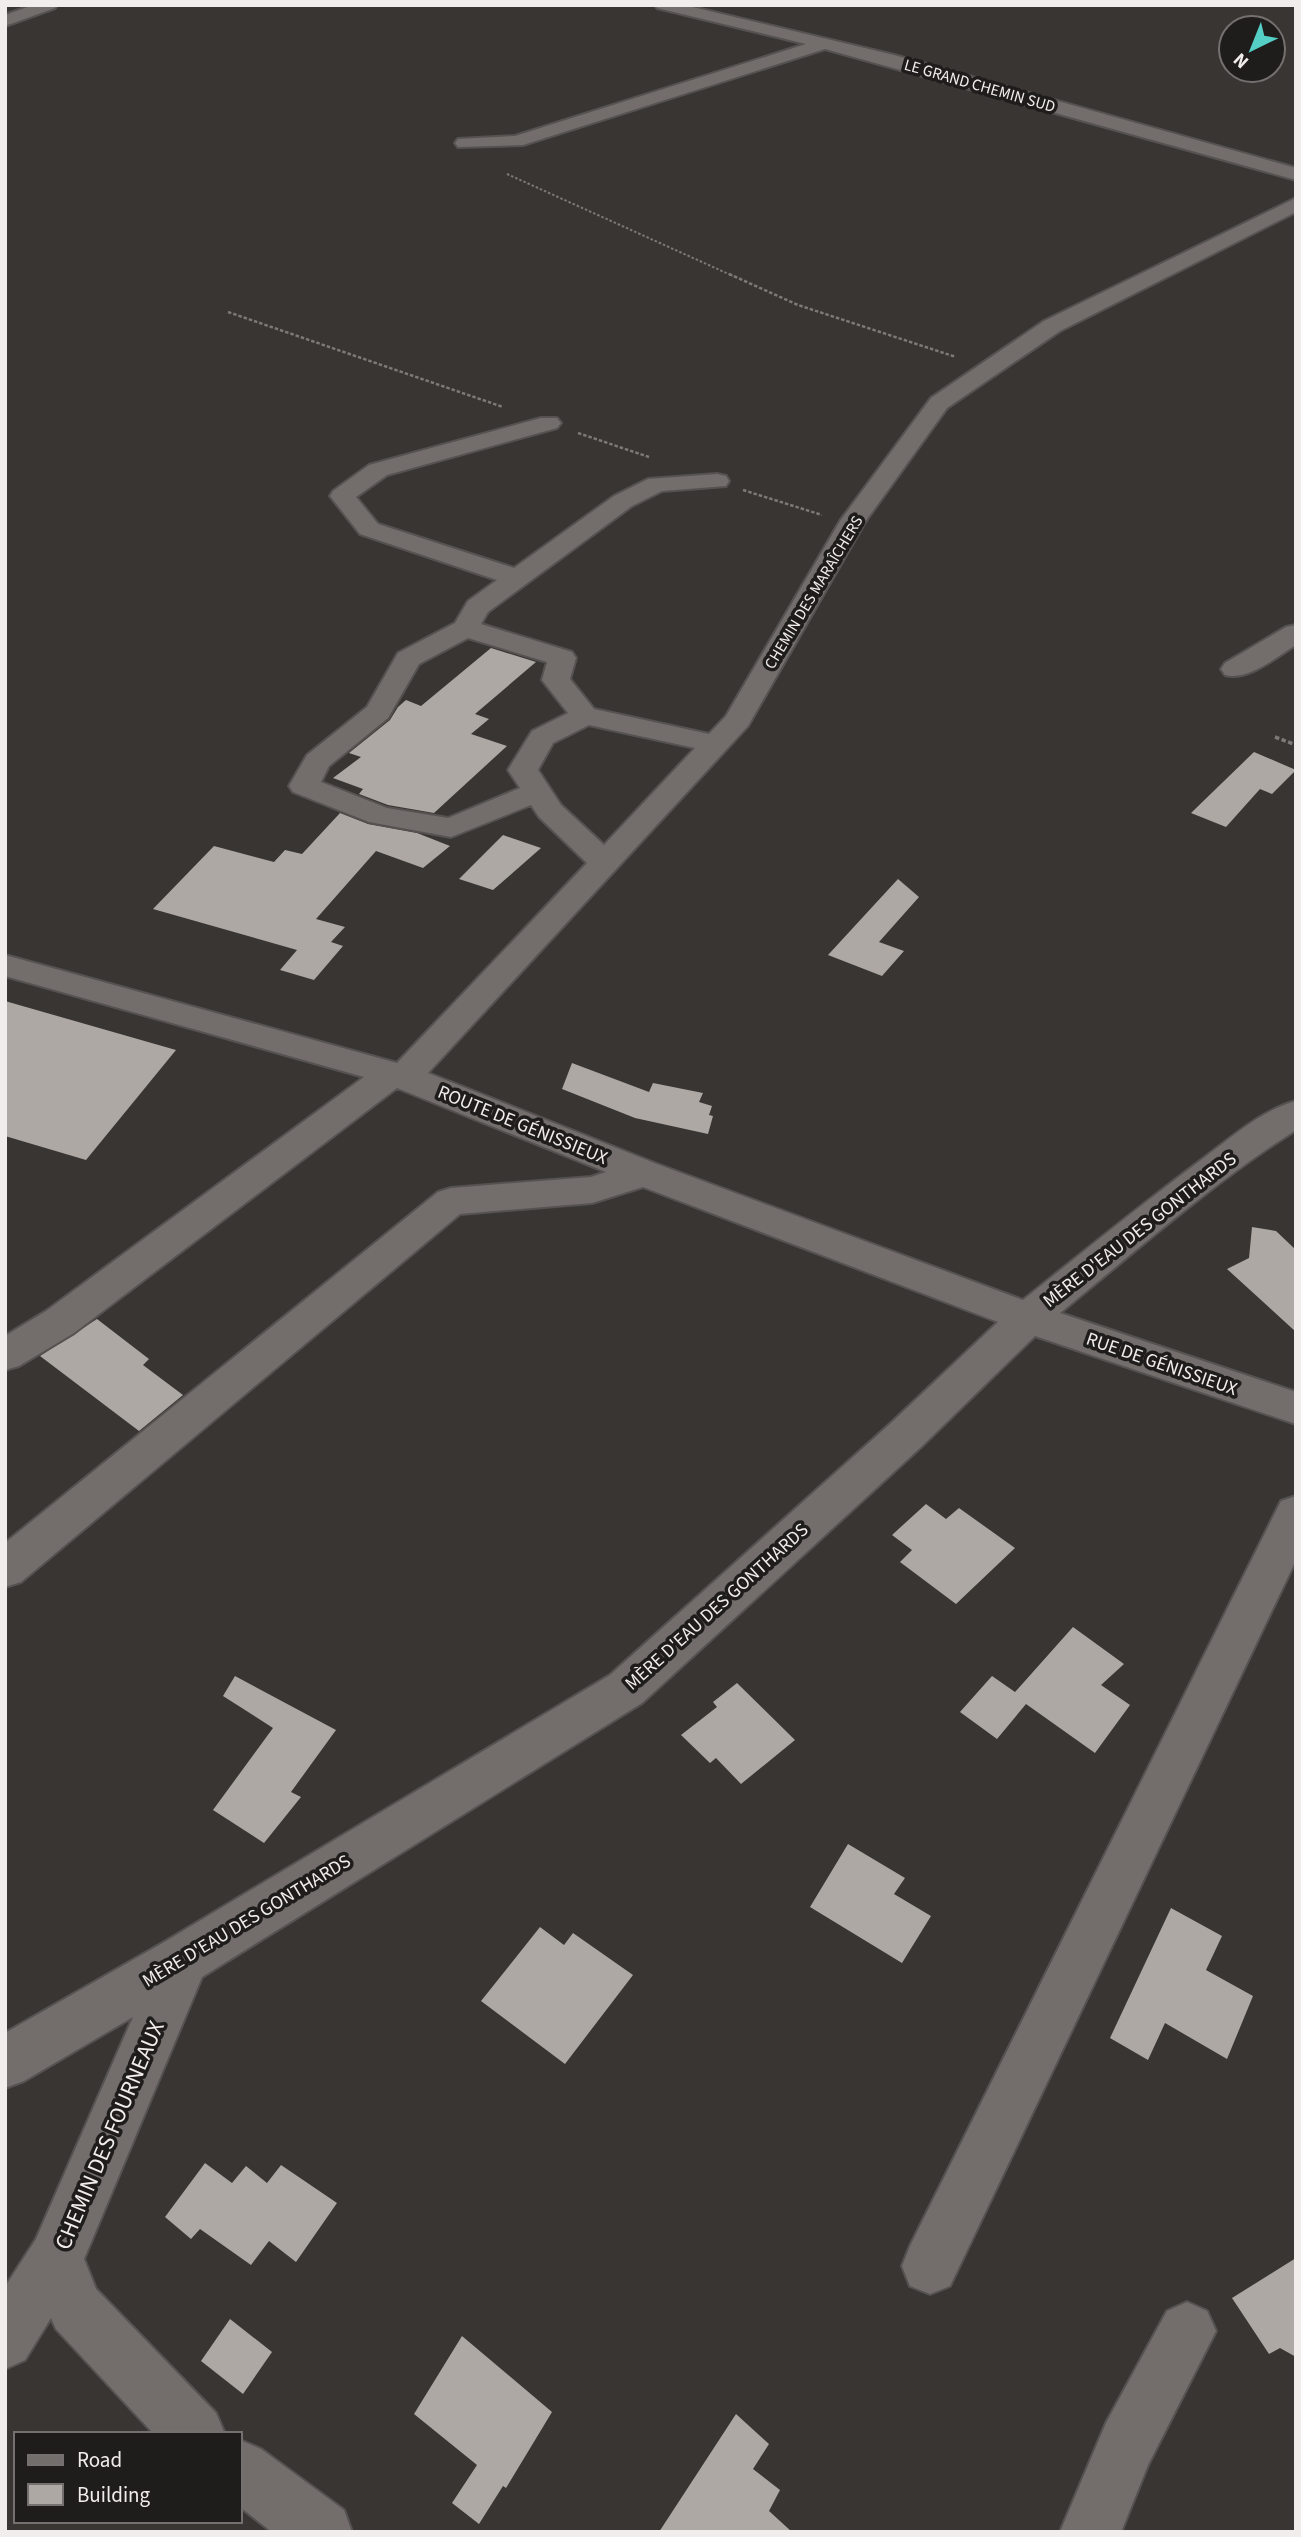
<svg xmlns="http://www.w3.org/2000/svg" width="1301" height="2537" viewBox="0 0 1301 2537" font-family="'Source Sans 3',sans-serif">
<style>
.building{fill:#ada8a4}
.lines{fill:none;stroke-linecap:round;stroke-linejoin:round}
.minor-casing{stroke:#565251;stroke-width:4}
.path-far2{stroke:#7d7977;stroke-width:2;stroke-dasharray:2.5 2;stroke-linecap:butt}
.path-far1{stroke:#7d7977;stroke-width:2.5;stroke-dasharray:3.5 2;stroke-linecap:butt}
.path{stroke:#7d7977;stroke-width:3.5;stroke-dasharray:4.5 2.5;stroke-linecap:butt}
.minor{fill:#736e6b;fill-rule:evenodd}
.labels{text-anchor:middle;stroke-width:7;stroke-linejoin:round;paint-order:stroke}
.far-street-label{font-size:16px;fill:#f0edec;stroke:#1f1d1c}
.street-label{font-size:19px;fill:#f0edec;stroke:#1f1d1c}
.near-street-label{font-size:23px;fill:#f0edec;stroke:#1f1d1c}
</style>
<rect width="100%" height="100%" fill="#393532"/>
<g class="building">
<polygon points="491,648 536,662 475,714 489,719 471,734 507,746 434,813 388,805 359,794 363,789 333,778 361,757 349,753 390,720 398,707 406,700 421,706"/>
<polygon points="1254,752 1296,770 1272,794 1260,789 1226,827 1191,813"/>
<polygon points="340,813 368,824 417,833 450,846 423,868 376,851 316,919 345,927 331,942 343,946 314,980 280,970 297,950 153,909 214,846 274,862 285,850 302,854"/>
<polygon points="503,835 541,848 493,890 459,879"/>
<polygon points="898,879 919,897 879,942 904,951 882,976 828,955"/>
<polygon points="5,1001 176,1050 86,1160 5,1136"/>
<polygon points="572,1063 649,1092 653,1083 703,1093 699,1102 712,1106 709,1115 713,1116 708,1134 635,1118 562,1089"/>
<polygon points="1252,1227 1276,1231 1296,1250 1296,1332 1227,1269 1249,1258"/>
<polygon points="97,1319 149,1359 143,1365 183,1395 139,1431 40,1356"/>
<polygon points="926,1504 946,1519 959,1508 1015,1548 956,1604 900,1562 912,1550 892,1535"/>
<polygon points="1073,1627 1124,1664 1101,1685 1130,1705 1095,1753 1026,1704 997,1739 960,1712 992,1676 1015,1692"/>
<polygon points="235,1676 336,1730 291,1792 301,1797 264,1843 213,1810 273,1728 223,1696"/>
<polygon points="737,1683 795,1740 741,1784 716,1758 710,1763 681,1735 717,1707 713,1702"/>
<polygon points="848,1844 905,1878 894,1894 931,1916 902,1963 810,1907"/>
<polygon points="1171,1908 1222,1936 1206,1970 1253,1996 1227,2059 1165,2023 1148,2060 1110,2038"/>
<polygon points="540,1927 564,1945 573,1933 633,1975 565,2064 481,2001"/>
<polygon points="205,2163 232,2183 246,2166 267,2183 281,2165 337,2203 296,2262 269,2241 251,2265 200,2229 191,2239 165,2217"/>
<polygon points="1296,2258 1296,2357 1280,2348 1269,2354 1232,2298"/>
<polygon points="230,2319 272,2352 243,2394 201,2361"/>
<polygon points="462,2336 552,2412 506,2488 503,2486 479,2524 452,2503 477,2465 414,2414"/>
<polygon points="736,2414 769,2444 753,2469 780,2490 769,2511 792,2532 659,2532"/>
</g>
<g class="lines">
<defs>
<g id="minor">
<polygon points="33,5 57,5 55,8 5,26 5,15"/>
<polygon points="655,5 684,5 894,55 1296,168 1296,180 825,49 523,145 458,147 455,143 458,139 515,136 806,44 657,8"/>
<path d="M1296 198V212L1060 331 947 408 865 522 748 726 428 1073 657 1164 1023 1300C1083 1252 1143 1203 1205 1157 1232 1137 1262 1110 1296 1101V1130C1212 1183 1137 1250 1060 1313L1296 1392V1424L1035 1336 921 1447 642 1703 202 1977 84 2259 96 2289 216 2413 225 2434H154L56 2329 51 2318 25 2360 5 2369V2287L36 2239 133 2017 24 2081 5 2088V2033L166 1941 610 1675 891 1423 998 1322 643 1187 592 1203 460 1214 21 1582 5 1587V1543L438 1192 451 1188 591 1177 606 1172 397 1088 74 1333 19 1366 5 1370V1336L46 1311 364 1077 5 976V955L397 1063 587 863 539 817 531 805 451 837 369 822 293 792 289 786 307 755 367 707 398 653 455 623 468 601 497 580 360 534 330 496 333 491 369 465 541 418H557L561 423 557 428 387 475 356 497 378 524 514 568 614 496 648 479 717 474 726 476 729 481 726 486 662 491 632 506 488 612 481 624 572 652 576 658 570 679 594 709 709 734 726 716 840 521 931 398 1044 321ZM468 638 547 662 542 680 568 713 532 731 508 770 520 788 448 818 387 808 321 782 329 766 388 718 419 664ZM589 725 695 748 604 845 561 805 538 770 553 743Z"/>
<path d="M1296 625V645C1276 657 1249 681 1225 675L1221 669 1225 663 1286 627Z"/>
<polygon points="1296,1496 1296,1560 950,2286 930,2294 910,2286 902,2266 910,2246 1281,1501"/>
<polygon points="1187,2302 1207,2311 1216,2331 1148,2465 1121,2532 1060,2532 1106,2423 1167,2311"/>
<polygon points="240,2440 261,2449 344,2510 352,2532 272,2532 240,2507"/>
</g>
</defs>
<use href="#minor" class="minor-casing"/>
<polyline class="path-far2" points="507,174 733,276"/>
<g class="path-far1">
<polyline points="729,274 798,305 956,357"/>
<polyline points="228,312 503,407"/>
<polyline points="578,433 649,457"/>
<polyline points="743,490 822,515"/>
</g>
<polyline class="path" points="1275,737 1296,745"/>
<use href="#minor" class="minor"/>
</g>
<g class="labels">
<g class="far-street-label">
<text transform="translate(980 85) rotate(16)" y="6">LE GRAND CHEMIN SUD</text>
<text transform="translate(813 592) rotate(-59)" y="6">CHEMIN DES MARAÎCHERS</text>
</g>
<g class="street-label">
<text transform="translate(523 1124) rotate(22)" y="7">ROUTE DE GÉNISSIEUX</text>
<text transform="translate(1139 1229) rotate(-38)" y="7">MÈRE D'EAU DES GONTHARDS</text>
<text transform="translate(1162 1363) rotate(19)" y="7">RUE DE GÉNISSIEUX</text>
<text transform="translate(716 1606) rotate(-42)" y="7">MÈRE D'EAU DES GONTHARDS</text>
<text transform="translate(246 1920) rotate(-31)" y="7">MÈRE D'EAU DES GONTHARDS</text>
</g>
<g class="near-street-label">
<text transform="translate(109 2135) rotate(-67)" y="8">CHEMIN DES FOURNEAUX</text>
</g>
</g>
<rect width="1301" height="2537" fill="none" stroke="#f0edec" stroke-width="14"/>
<rect x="14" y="2432" width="228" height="91" fill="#1f1d1c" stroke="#73706f" stroke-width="2"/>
<rect x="28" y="2455" width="35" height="10" fill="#736e6b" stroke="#73706f" stroke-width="2"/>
<text x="77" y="2467" font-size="21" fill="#f0edec">Road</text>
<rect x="28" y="2484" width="35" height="21" fill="#ada8a4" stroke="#73706f" stroke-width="2"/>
<text x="77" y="2502" font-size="21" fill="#f0edec">Building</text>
<g transform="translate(1252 49) rotate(223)"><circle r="33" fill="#1f1d1c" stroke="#73706f" stroke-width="2"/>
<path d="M0-5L12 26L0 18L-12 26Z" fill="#55cec5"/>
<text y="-10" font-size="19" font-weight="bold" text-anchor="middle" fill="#f0edec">N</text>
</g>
</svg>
